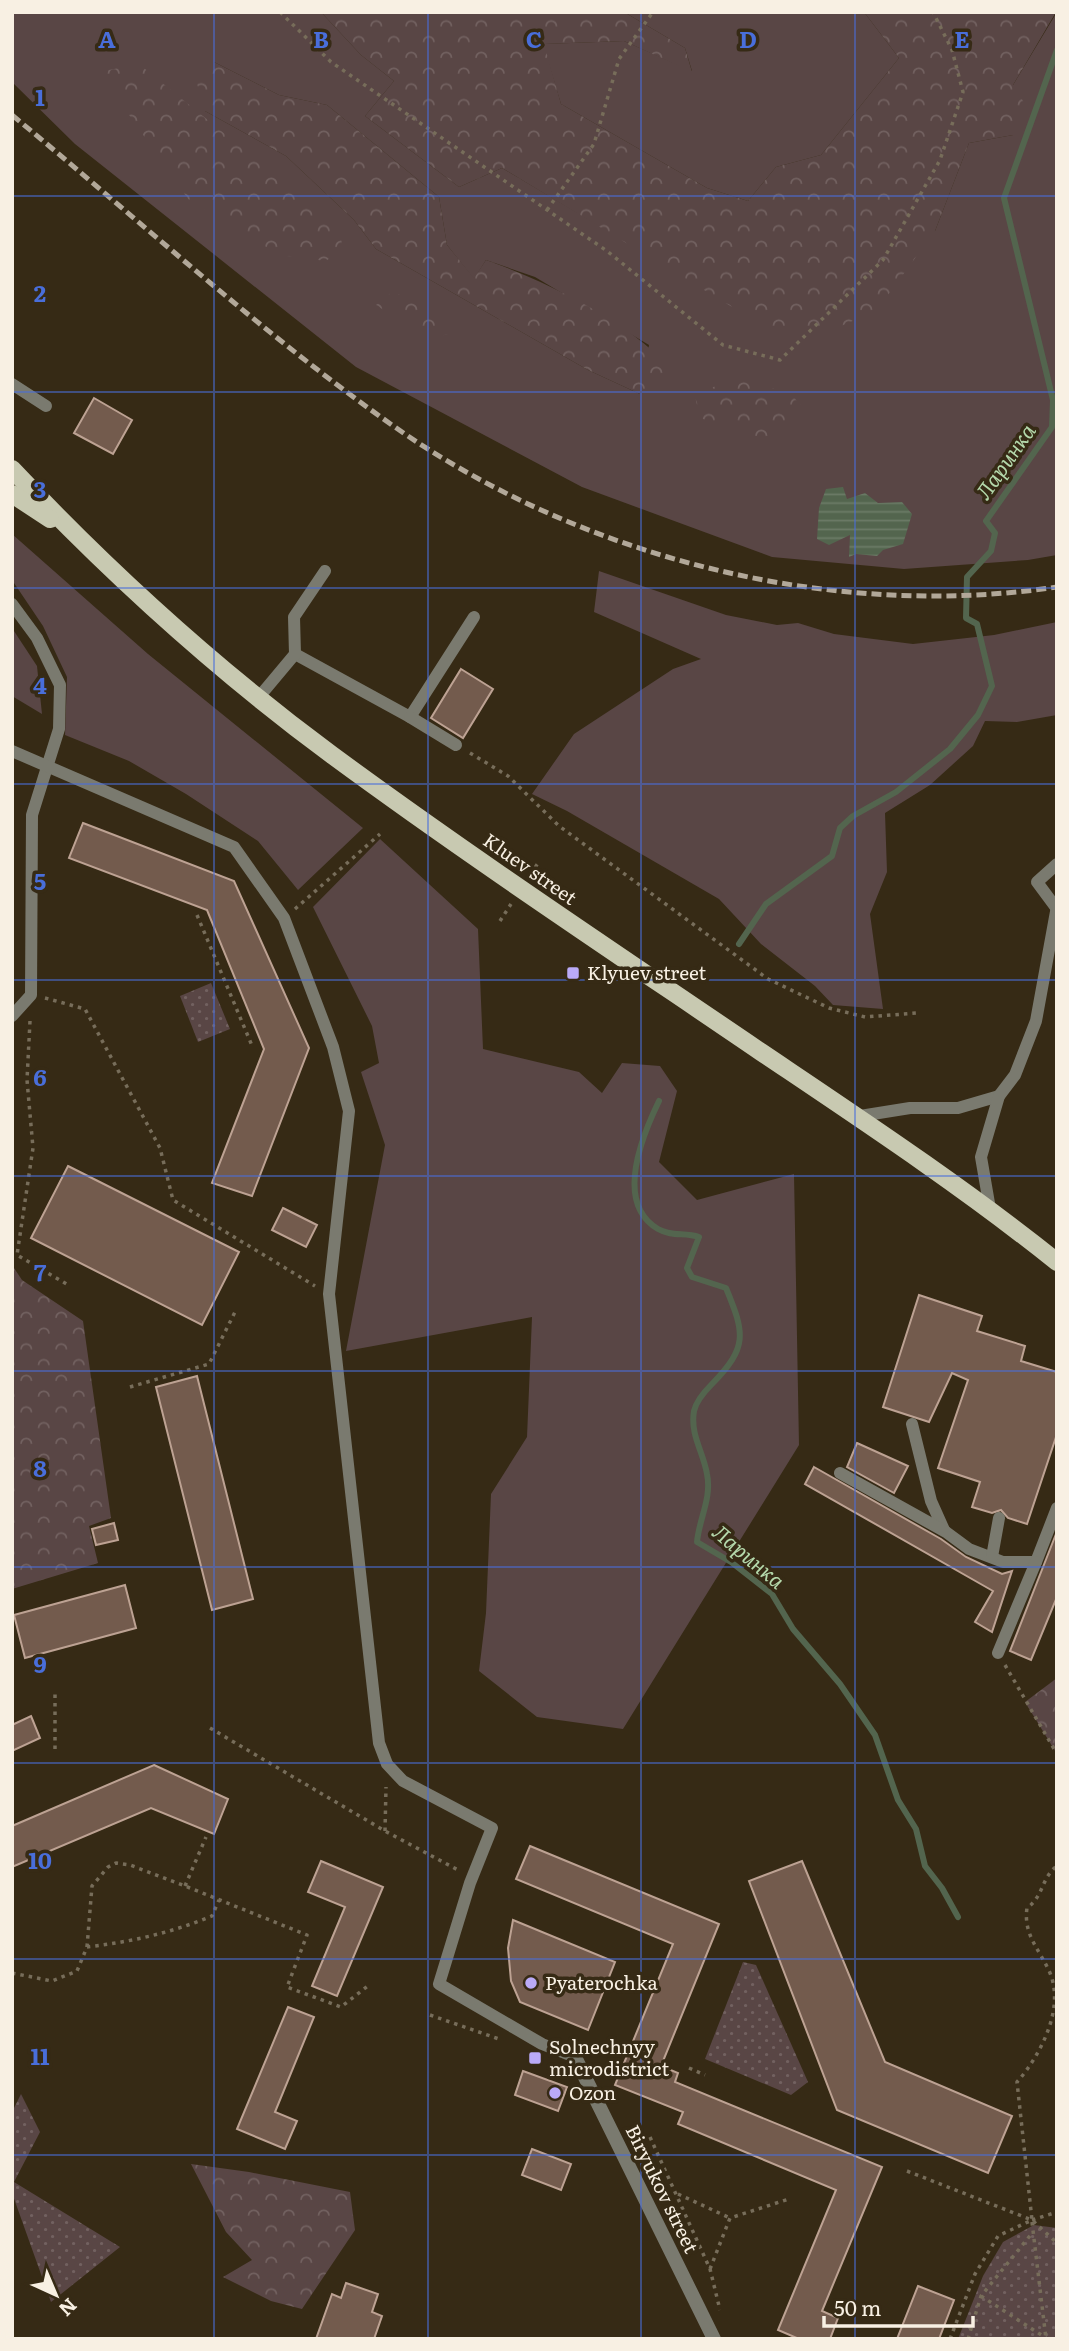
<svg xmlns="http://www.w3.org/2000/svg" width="1069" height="2351" viewBox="0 0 1069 2351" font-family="Literata,serif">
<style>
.green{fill:#594645;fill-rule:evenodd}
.forest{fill:url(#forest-crowns)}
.park{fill:url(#park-dots)}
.water{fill:url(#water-rules)}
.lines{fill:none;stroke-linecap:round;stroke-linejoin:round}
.stream{stroke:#53654e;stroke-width:6}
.building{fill:#735b4d;stroke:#bda293;stroke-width:2}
.path{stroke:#776d5a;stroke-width:3.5;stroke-dasharray:3.5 5;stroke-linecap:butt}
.lane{stroke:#7a7a6f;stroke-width:12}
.street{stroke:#7a7a6f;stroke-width:14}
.primary{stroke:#c8c9b1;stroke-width:18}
.rail{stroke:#b2a899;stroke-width:5;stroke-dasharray:10 5;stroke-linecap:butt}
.grid{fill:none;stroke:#496eda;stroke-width:2;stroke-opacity:0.55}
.poi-dot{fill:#baaaf7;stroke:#362a15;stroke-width:2.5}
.labels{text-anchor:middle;stroke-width:7;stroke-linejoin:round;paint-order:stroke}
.street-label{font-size:19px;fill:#f8f0e3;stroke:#362a15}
.poi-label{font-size:19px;fill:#f8f0e3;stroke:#362a15;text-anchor:start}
.water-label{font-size:21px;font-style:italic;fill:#b4d8ab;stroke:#362a15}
.grid-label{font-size:23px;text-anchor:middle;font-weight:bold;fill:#496eda;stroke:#362a15;stroke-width:7;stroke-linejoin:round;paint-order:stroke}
</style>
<defs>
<pattern id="forest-crowns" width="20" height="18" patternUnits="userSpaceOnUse" patternTransform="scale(1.75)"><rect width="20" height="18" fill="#594645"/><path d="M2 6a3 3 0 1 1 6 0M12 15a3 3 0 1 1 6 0" fill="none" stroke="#726160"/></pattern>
<pattern id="park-dots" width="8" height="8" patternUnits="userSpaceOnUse" patternTransform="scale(1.75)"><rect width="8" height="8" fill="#594645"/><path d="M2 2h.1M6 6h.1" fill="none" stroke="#726160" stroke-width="1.8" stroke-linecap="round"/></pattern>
<pattern id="water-rules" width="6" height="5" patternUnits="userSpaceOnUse" patternTransform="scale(1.75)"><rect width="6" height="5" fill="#53654e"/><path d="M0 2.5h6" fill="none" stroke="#6c7b67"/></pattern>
</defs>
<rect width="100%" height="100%" fill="#362a15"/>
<g class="green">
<path d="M12 12H321L361 55 394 81 365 116 459 187 502 168 635 247 935 231 969 143 1013 135V85L1057 12V555L1028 560 904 569 772 557 582 487 356 367 75 144 12 82ZM214 62 279 95 327 105 439 197 447 245 474 279 486 260 535 277 649 345 640 394 588 370 376 249 354 220 286 156 205 111Z"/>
<polygon points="624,12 864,12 899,58 821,155 776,167 748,201 707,188 561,104 543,44 624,41 692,71 685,48"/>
<polygon points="12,534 148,654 363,828 298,890 258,841 186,794 129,761 65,735 67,677 43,626 12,580"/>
<polygon points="599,571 726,615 777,625 798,623 834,634 913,644 994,635 1057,622 1057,715 1017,722 985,721 973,746 930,785 885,813 887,872 870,914 883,1009 833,1005 815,986 761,944 719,899 567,811 532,794 574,734 673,669 701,659 594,612"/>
<polygon points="12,628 37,666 42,714 12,696"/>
<polygon points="380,839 478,929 483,1049 579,1072 602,1093 622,1063 660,1066 677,1091 659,1162 697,1200 794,1174 799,1445 623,1729 537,1717 479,1671 486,1613 491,1494 527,1437 532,1317 346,1351 385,1145 361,1072 379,1063 372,1026 313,907"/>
</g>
<g class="forest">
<polygon points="321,12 624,12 685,48 692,72 624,41 544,44 561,104 707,188 748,201 776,167 821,155 899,58 864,12 1056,12 1013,85 1032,115 1013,135 969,143 935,231 877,310 830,331 772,331 502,168 459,187 365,116 394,81 361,55"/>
<path d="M214 62 279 95 327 105 439 197 447 245 474 278 486 260C541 279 628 321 667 365L658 383 640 394 588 370 376 249 354 220 286 156 205 111 191 63Z"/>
<polygon points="139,64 338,226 343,248 326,261 279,255 188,199 99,72"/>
<polygon points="392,292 429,305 448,317 451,334 426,338 376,305"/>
<polygon points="740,380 790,393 805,410 774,442 700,418 694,392"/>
<polygon points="12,1265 22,1280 83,1321 111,1518 89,1526 98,1563 12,1589"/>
<polygon points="1057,1678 1057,1754 1025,1702"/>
<polygon points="191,2164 249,2172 350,2192 355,2230 302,2309 271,2301 223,2277 252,2260 226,2232"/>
</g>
<g class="park">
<polygon points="211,983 230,1029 198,1042 180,996"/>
<polygon points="743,1962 756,1965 808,2082 791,2095 705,2059"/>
<polygon points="21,2094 40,2132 14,2182 120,2247 51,2302 12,2193 12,2112"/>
<polygon points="1034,2225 1057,2228 1057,2339 958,2339 983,2276 1003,2242"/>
</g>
<polygon class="water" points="843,487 847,499 865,493 878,503 902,502 912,514 903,544 883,550 877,556 856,554 849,557 850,535 829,545 817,539 819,508 826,489"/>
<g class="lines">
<g class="stream">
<polyline points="739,944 766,904 832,856 840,828 853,816 896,792 950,749 978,715 992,686 977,624 966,618 967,577 991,551 995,533 986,521 1052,427 1053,400 1004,198 1057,50"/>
<path d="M659 1101C642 1136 614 1203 658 1229 672 1237 685 1232 699 1237L687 1268 692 1277 726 1288C745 1334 748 1347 712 1384 705 1391 696 1402 694 1411 690 1435 703 1451 707 1474 712 1498 699 1519 697 1542L731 1562 772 1594 793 1629 840 1684 875 1735 898 1800 916 1829 925 1866 942 1888 958 1917"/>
</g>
</g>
<g class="building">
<polygon points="94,398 132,420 113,454 74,433"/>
<polygon points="461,669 493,689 463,738 431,718"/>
<polygon points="83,823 234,881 309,1048 252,1196 212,1183 264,1049 207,910 69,858"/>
<polygon points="68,1166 239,1252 202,1325 31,1238"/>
<polygon points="283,1208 317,1225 306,1247 272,1230"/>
<polygon points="919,1295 982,1316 977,1331 1025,1346 1021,1361 1057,1372 1057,1434 1027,1524 1008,1518 1001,1510 992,1513 972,1507 980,1482 938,1468 968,1380 952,1373 929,1422 883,1407"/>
<polygon points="197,1376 253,1599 212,1610 156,1387"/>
<polygon points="857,1443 908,1466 894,1493 847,1467"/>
<polygon points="814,1467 941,1539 966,1557 1002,1574 1012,1571 992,1632 975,1622 993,1591 805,1484"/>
<polygon points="114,1523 118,1540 96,1545 92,1529"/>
<polygon points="1056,1534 1057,1597 1031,1660 1010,1651"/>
<polygon points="125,1585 136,1628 25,1658 14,1615"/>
<polygon points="31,1716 40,1738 12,1751 12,1725"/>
<polygon points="154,1765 228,1799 214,1834 151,1808 12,1867 12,1826"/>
<polygon points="530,1846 719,1924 661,2066 678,2073 675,2082 882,2167 822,2311 838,2318 830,2339 799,2339 778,2330 836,2190 678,2124 683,2112 615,2085 673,1944 516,1879"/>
<polygon points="321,1861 383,1887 337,1996 312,1986 345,1907 308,1892"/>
<polygon points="802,1861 885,2062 1012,2116 988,2173 837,2110 749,1881"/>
<polygon points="513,1920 615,1962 588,2030 520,2002 511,1981 508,1948"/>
<polygon points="288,2007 314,2017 275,2112 297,2121 285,2149 237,2129"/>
<polygon points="523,2071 567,2087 558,2111 515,2095"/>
<polygon points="532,2149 571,2164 561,2190 522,2175"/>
<polygon points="346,2283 378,2294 372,2312 382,2316 374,2339 316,2339 332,2294 341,2298"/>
<polygon points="918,2286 954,2300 939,2339 897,2339"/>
</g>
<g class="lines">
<g class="path">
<polyline points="280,12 331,62 607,251 723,345 780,360 883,260 940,160 963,92 952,50 933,12"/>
<polyline points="547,210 594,144 619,59 653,12"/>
<polyline points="470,753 508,776 559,826 768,979 829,1008 865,1017 917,1013"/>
<polyline points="530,874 539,862"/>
<polyline points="295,909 380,834"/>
<polyline points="197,915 253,1048"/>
<polyline points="500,921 511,904"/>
<polyline points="45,998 85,1009 160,1148 173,1200 315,1286"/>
<polyline points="30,1021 27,1080 33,1148 17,1255 70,1286"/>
<polyline points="130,1387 209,1364 235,1312"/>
<polyline points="1005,1665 1057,1754"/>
<polyline points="210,1728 385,1831 460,1871"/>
<polyline points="55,1749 55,1691"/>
<polyline points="385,1831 386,1787"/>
<polyline points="185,1886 206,1837"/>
<polyline points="87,1947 92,1886 108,1867 116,1863 130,1865 185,1886 307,1935 287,1987 341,2007 369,1985"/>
<path d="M12 1973 52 1981 77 1971 87 1947C130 1942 171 1933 212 1916L219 1900"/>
<polyline points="430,2015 499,2039"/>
<polyline points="689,2068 705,2075"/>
<polyline points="650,2137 710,2269 720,2310"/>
<polyline points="907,2171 1032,2220 1057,2243"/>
<polyline points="678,2194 730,2218"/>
<polyline points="1032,2220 1057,2212"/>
<polyline points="1032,2222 1046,2339"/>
<polyline points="710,2269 730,2218 789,2199"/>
<polyline points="981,2296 1046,2338"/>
<path d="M950 2339 975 2274 998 2236 1032 2220 1017 2082C1040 2056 1065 2009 1050 1973 1040 1950 1023 1935 1027 1908 1044 1896 1041 1878 1057 1866"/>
<polyline points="968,2339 981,2296 1033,2232"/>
</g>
<g class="lane">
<polyline points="12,384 46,406"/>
<polyline points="12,604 37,638 60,685 59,729 32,815 31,995 12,1016"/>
<polyline points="295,654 410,717 474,617"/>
<polyline points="259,697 295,654 294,617 325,571"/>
<polyline points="410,717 456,745"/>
<polyline points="12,751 234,847 284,918 333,1047 349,1111 329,1294 379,1743 387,1764 403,1781 492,1828 470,1883 439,1984 542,2044 575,2057"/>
<polyline points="1057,864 1037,882 1057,909"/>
<polyline points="860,1116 910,1108 958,1108 999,1096"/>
<polyline points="990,1209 981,1157 999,1096 1015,1075 1036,1021 1057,906"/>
<polyline points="912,1424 931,1501 944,1530"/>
<polyline points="840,1473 946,1532 969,1549 1003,1562 1036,1562 1057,1508"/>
<polyline points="992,1557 999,1518"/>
<polyline points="998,1653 1036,1562"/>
</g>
<polyline class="street" points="575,2057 714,2339"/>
<g class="primary">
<path d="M12 469C110 573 217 670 332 755 472 858 617 954 761 1052 862 1120 962 1186 1057 1262"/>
<polyline points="12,494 50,519"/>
</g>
<path class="rail" d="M12 115C138 219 259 331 392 425 579 557 830 621 1057 587"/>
</g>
<path class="grid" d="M214 12V2339M428 12V2339M641 12V2339M855 12V2339M12 196H1057M12 392H1057M12 588H1057M12 784H1057M12 980H1057M12 1176H1057M12 1371H1057M12 1567H1057M12 1763H1057M12 1959H1057M12 2155H1057"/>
<g class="poi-dot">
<rect x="566" y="966" width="14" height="14" rx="3.5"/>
<circle cx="531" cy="1983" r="7"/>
<rect x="528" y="2051" width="14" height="14" rx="3.5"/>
<circle cx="555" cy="2093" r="7"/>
</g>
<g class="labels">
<g class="street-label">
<text transform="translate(530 869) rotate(35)" y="7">Kluev street</text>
<text transform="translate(662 2189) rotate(64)" y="7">Biryukov street</text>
</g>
<g class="poi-label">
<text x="587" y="980">Klyuev street</text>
<text x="545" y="1990">Pyaterochka</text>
<text x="549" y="2054">Solnechnyy<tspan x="549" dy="22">microdistrict</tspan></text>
<text x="569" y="2100">Ozon</text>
</g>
<g class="water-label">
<text transform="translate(1006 462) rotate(-55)" y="7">Ларинка</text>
<text transform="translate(748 1557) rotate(40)" y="7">Ларинка</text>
</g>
</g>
<g class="grid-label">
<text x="107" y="48">A</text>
<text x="321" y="48">B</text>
<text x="534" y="48">C</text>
<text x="748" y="48">D</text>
<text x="962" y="48">E</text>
<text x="40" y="106">1</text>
<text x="40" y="302">2</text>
<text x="40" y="498">3</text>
<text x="40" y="694">4</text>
<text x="40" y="890">5</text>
<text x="40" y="1086">6</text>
<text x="40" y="1281">7</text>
<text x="40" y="1477">8</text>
<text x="40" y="1673">9</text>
<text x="40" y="1869">10</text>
<text x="40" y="2065">11</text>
</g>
<rect width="1069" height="2351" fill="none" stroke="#f8f0e3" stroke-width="28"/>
<g transform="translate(56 2295) rotate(136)" stroke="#362a15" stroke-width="5" paint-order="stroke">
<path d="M0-5L12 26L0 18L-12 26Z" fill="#f8f0e3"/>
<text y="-10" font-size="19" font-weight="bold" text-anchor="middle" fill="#f8f0e3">N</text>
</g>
<path d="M824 2316v10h149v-10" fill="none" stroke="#f8f0e3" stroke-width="3.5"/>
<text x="834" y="2316" font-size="21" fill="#f8f0e3" stroke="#362a15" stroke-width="5" paint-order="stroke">50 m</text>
</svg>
